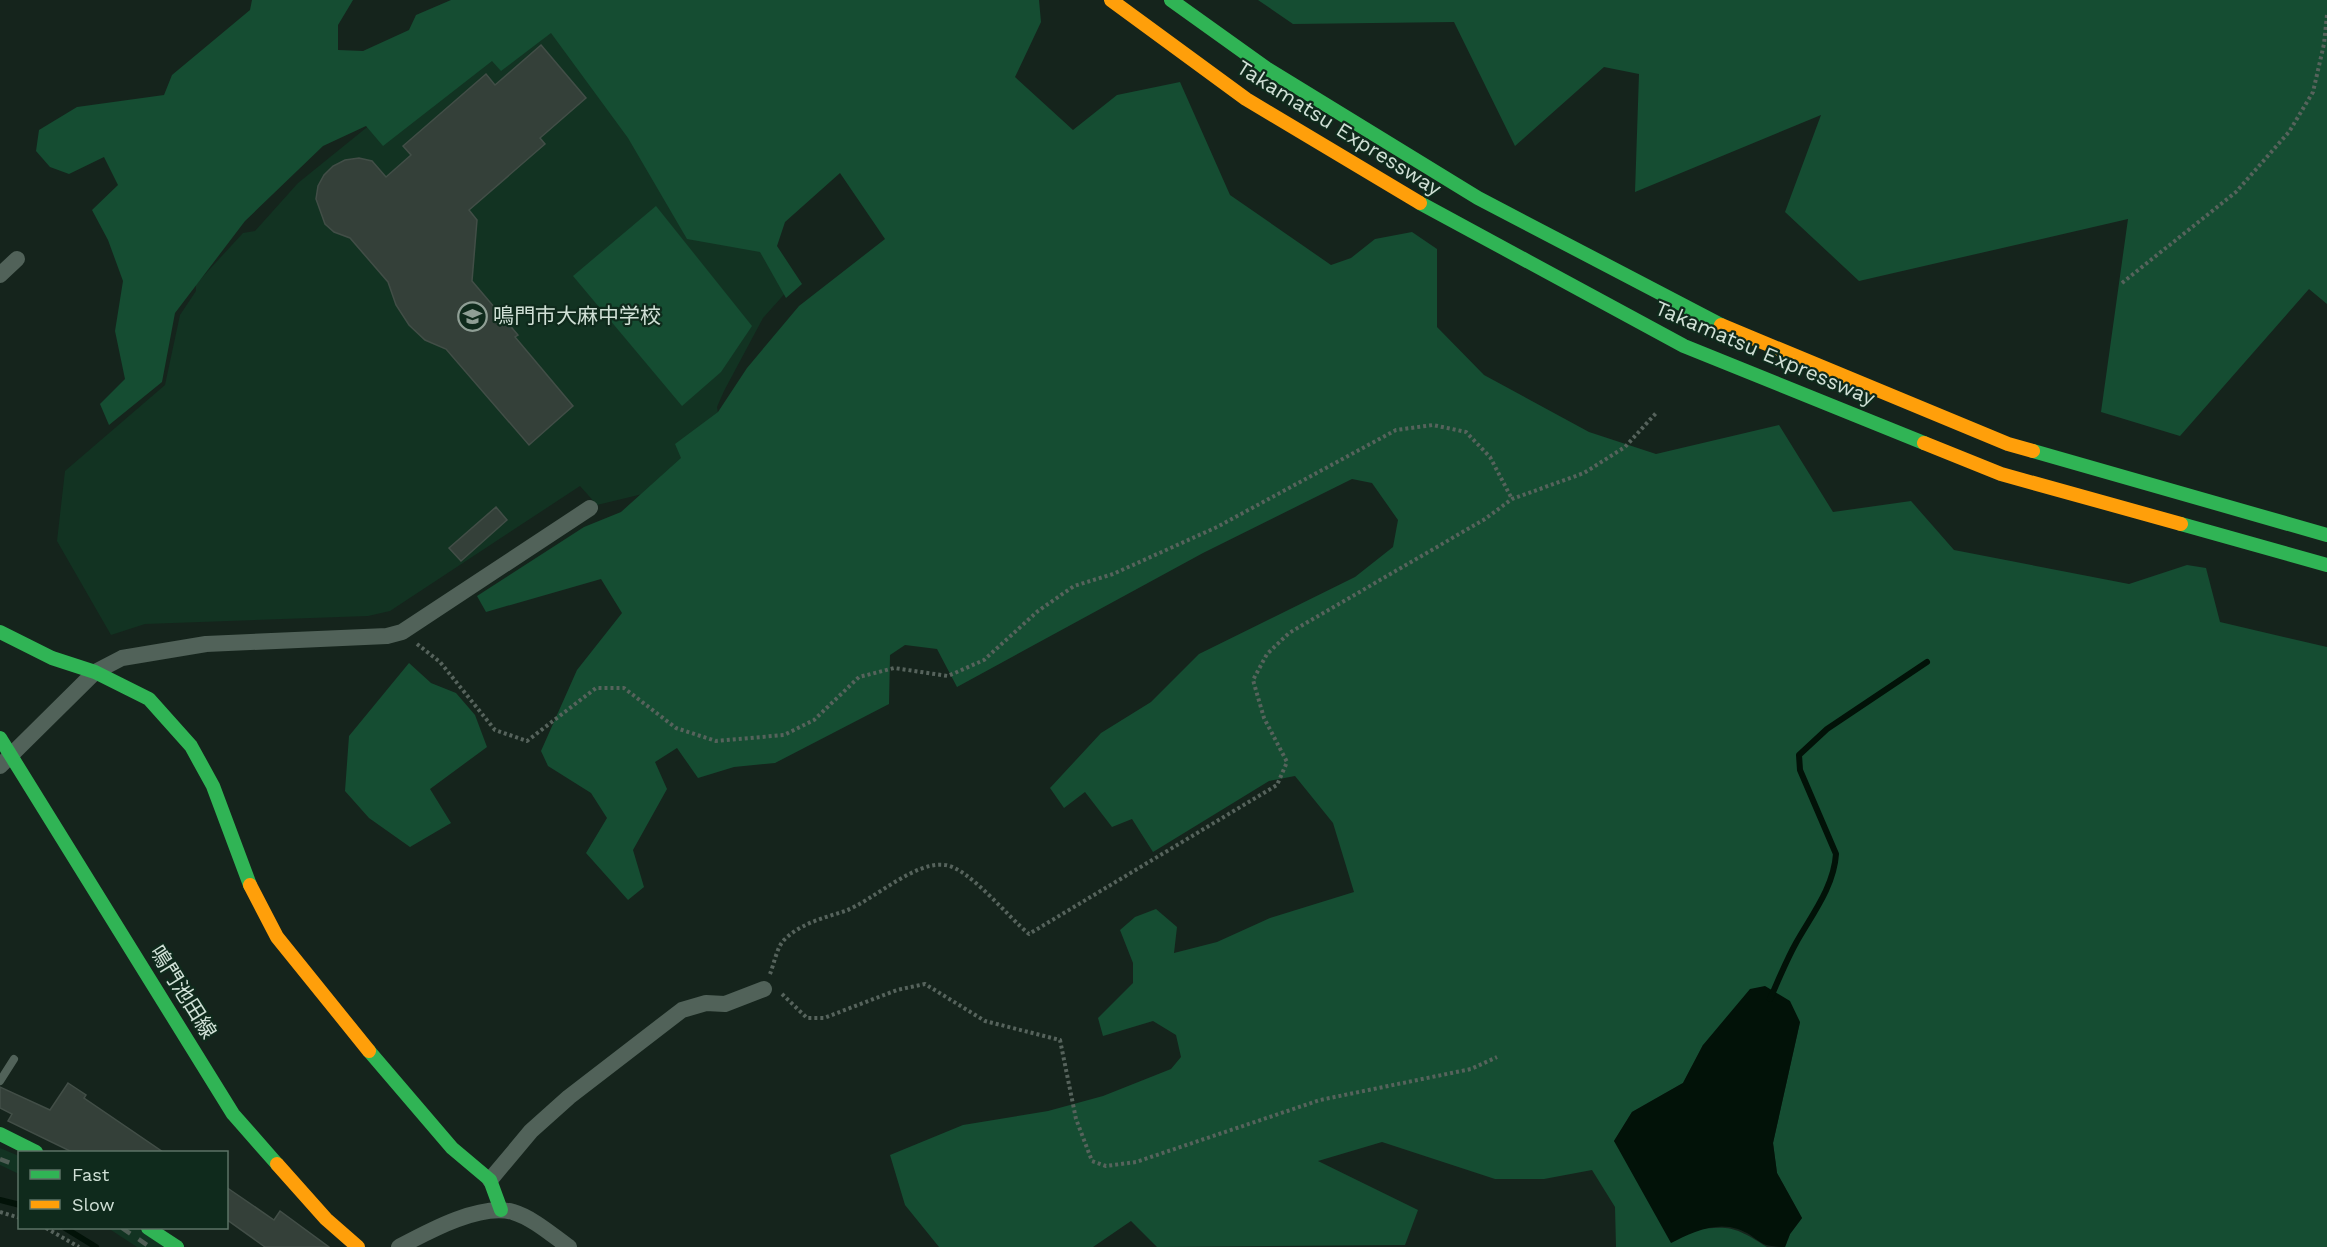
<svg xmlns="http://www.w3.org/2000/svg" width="2327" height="1247" viewBox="0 0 2327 1247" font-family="'Work Sans','Noto Sans JP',sans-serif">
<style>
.built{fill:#123322}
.green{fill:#154d32}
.water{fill:#021208}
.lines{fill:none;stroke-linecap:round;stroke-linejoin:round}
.stream{stroke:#021208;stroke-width:6}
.building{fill:#344039;stroke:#424e47;stroke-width:1.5}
.path{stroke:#56635c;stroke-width:4;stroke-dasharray:3 3;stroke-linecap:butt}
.lane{stroke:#516259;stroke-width:8}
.street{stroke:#516259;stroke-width:16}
.fast{stroke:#30b455;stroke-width:14}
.slow{stroke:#ff9f0a;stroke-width:14}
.rail{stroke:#4f5d55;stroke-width:4.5;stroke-dasharray:10 10;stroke-linecap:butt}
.labels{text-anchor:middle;stroke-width:4.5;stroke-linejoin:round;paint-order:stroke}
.street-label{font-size:21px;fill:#d0e0d6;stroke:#0f2a1c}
.poi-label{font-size:21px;fill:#d0e0d6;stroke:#0f2a1c;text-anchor:start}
</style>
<rect width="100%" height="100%" fill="#15241c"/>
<g class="built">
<polygon points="622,0 747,212 788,290 763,318 724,391 717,407 719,419 655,491 597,505 580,486 390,611 368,616 145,624 111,635 57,541 65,471 165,385 180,315 196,291 196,284 243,233 255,231 298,183 460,52"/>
<polygon points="0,1148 19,1156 19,1174 0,1165"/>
<polygon points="108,1228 137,1228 165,1247 137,1247"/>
</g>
<g class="green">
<path d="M252 0H353L338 25V50L363 51 409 30 416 15 451 0H1039L1041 22 1015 77 1073 130 1117 95 1180 82 1230 195 1331 265 1351 258 1375 239 1412 232 1437 249V327L1484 375 1589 432 1656 454 1779 425 1833 512 1911 501 1954 550 2129 584 2187 565 2206 568 2220 622 2327 647V1247H1785L1790 1234 1802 1218 1777 1173 1773 1143 1800 1022 1703 1045 1683 1083 1632 1112 1614 1141 1695 1230C1732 1225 1736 1228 1767 1247H1616L1615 1207 1592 1170 1544 1179H1495L1382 1142 1318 1161 1418 1210 1405 1245 1157 1247 1131 1221 1093 1247H939L905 1205 890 1155 963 1125 1048 1111 1103 1096 1171 1069 1181 1057 1176 1035 1153 1021 1103 1036 1098 1018 1133 983V963L1120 930 1135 917 1156 909 1177 927 1174 953 1217 942 1270 918 1354 892 1333 823 1295 776 1269 781 1153 852 1132 819 1112 827 1085 792 1064 808 1050 788 1101 733 1151 702 1199 654 1355 577 1393 547 1398 520 1372 483 1352 479 1203 553 957 687 937 649 905 645 890 655 889 704 775 763 734 767 698 778 677 748 655 762 667 789 633 850 644 887 628 900 586 853 607 818 591 793 548 766 541 751 577 670 622 613 601 579 486 612 477 596 584 527 621 512 681 458 675 444 718 412 747 368 799 306 885 239 840 173 785 222 777 246 802 284 786 298 760 252 687 239 628 138 551 33 501 71 492 61 383 146 366 126 323 146 245 221 175 313 162 382 109 425 100 404 125 379 115 331 123 281 108 240 92 210 118 185 104 157 69 174 50 167 36 151 39 130 77 107 164 95 172 75 250 10Z"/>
<polygon points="1258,0 2327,0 2327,304 2309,289 2180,436 2101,412 2128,219 1859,281 1785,212 1821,115 1635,192 1639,74 1604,67 1515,146 1454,22 1293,24"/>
<polygon points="656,206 752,326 721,372 682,406 573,276"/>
<polygon points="409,663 431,683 456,693 475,715 487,747 430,789 451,823 410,847 369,818 345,791 349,736"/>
</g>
<path class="water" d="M1765 986 1790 1001 1800 1022 1773 1143 1777 1173 1802 1218 1790 1234 1785 1247C1755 1247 1760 1237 1738 1229 1715 1221 1690 1233 1671 1243L1614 1141 1632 1112 1683 1083 1703 1045 1750 989Z"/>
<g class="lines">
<g class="stream">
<path d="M1770 999C1778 981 1786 961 1796 943 1811 916 1834 887 1836 854L1800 770 1799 755 1827 729 1927 662"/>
<polyline points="0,1200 20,1205"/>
<polyline points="65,1228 96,1247"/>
</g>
</g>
<g class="building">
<polygon points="541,45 586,98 540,138 545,144 469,210 477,220 472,281 518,335 515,337 573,406 529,445 446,349 425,340 409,325 396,305 388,282 350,238 334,232 325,224 316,199 318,186 324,175 333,166 345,160 359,158 372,161 386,177 411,155 403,146 486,74 495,85"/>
<polygon points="496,507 507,520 461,561 449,548"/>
<polygon points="68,1083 86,1095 84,1098 163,1152 72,1152 8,1121 12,1114 0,1108 0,1087 50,1110"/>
<polygon points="226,1187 274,1220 280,1211 329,1247 265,1247 226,1219"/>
</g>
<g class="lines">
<g class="path">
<polyline points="2122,283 2236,192 2289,132 2313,92 2324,44 2327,15"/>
<polyline points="417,644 440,662 495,730 527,741 596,688 624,688 676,728 716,741 784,735 814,720 859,677 894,668 948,676 984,660 1038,611 1074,586 1113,574 1217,527 1396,430 1433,425 1466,432 1490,457 1512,499"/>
<path d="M770 974C774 964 777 947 784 940 801 923 824 918 845 911 874 900 914 861 945 865 968 867 1009 918 1029 934L1277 785 1287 762 1264 718 1253 680 1267 654 1289 633 1485 519 1512 499 1584 473 1625 447 1657 412"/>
<polyline points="782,994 807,1018 824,1018 897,990 925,984 985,1021 1060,1040 1076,1119 1092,1161 1106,1166 1136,1162 1320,1100 1471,1069 1497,1057"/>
<polyline points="0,1212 20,1218"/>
<polyline points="46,1228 79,1247"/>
</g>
<polyline class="lane" points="0,1081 14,1059"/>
<g class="street">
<polyline points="0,275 17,259"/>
<polyline points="0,766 95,672 122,658 206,644 387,636 402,632 590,508"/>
<polyline points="490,1180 531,1131 569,1097 682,1010 706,1003 725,1004 764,989"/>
<path d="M399 1247C429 1231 480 1203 513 1212 533 1218 552 1235 569 1247"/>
</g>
<g class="fast">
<polyline points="1171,0 1266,68 1478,198 1721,325"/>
<polyline points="1420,203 1684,346 1924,443"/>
<polyline points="2033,451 2327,535"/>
<polyline points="2181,524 2327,565"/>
<polyline points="0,632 52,658 95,672 149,699 191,746 213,786 250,885"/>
<polyline points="0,738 233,1114 277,1164"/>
<polyline points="369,1051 452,1148 490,1180 501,1210"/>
<polyline points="0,1134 36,1152"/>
<polyline points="148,1228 177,1247"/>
</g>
<g class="slow">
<polyline points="1111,0 1246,99 1420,203"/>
<polyline points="1721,325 2008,444 2033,451"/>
<polyline points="1924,443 2001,474 2181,524"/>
<polyline points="250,885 277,937 369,1051"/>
<polyline points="277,1164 326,1219 358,1247"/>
</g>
<g class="rail">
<polyline points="0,1159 20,1167"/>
<polyline points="122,1228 150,1247"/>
</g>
</g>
<defs>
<symbol id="school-ring" viewBox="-11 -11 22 22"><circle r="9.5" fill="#0f2a1c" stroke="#8f9e95" stroke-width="1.5"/><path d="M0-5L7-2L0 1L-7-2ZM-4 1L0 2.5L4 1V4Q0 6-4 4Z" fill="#8f9e95"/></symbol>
</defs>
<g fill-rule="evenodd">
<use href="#school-ring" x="456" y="300" width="33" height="33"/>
</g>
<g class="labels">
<g class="street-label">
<text transform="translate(1339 128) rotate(32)" y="7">Takamatsu Expressway</text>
<text transform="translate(1765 353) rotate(23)" y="7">Takamatsu Expressway</text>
<text transform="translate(183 992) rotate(58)" y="7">鳴門池田線</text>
</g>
<g class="poi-label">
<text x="493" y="323">鳴門市大麻中学校</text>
</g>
</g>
<rect x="18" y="1151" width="210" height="78" fill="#0f2a1c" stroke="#5c7366" stroke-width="1.5"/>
<rect x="30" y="1170" width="30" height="9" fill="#30b455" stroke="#5c7366" stroke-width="1.5"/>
<text x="72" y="1181" font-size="18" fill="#d0e0d6">Fast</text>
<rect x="30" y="1200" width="30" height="9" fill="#ff9f0a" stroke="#5c7366" stroke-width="1.5"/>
<text x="72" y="1211" font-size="18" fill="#d0e0d6">Slow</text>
</svg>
